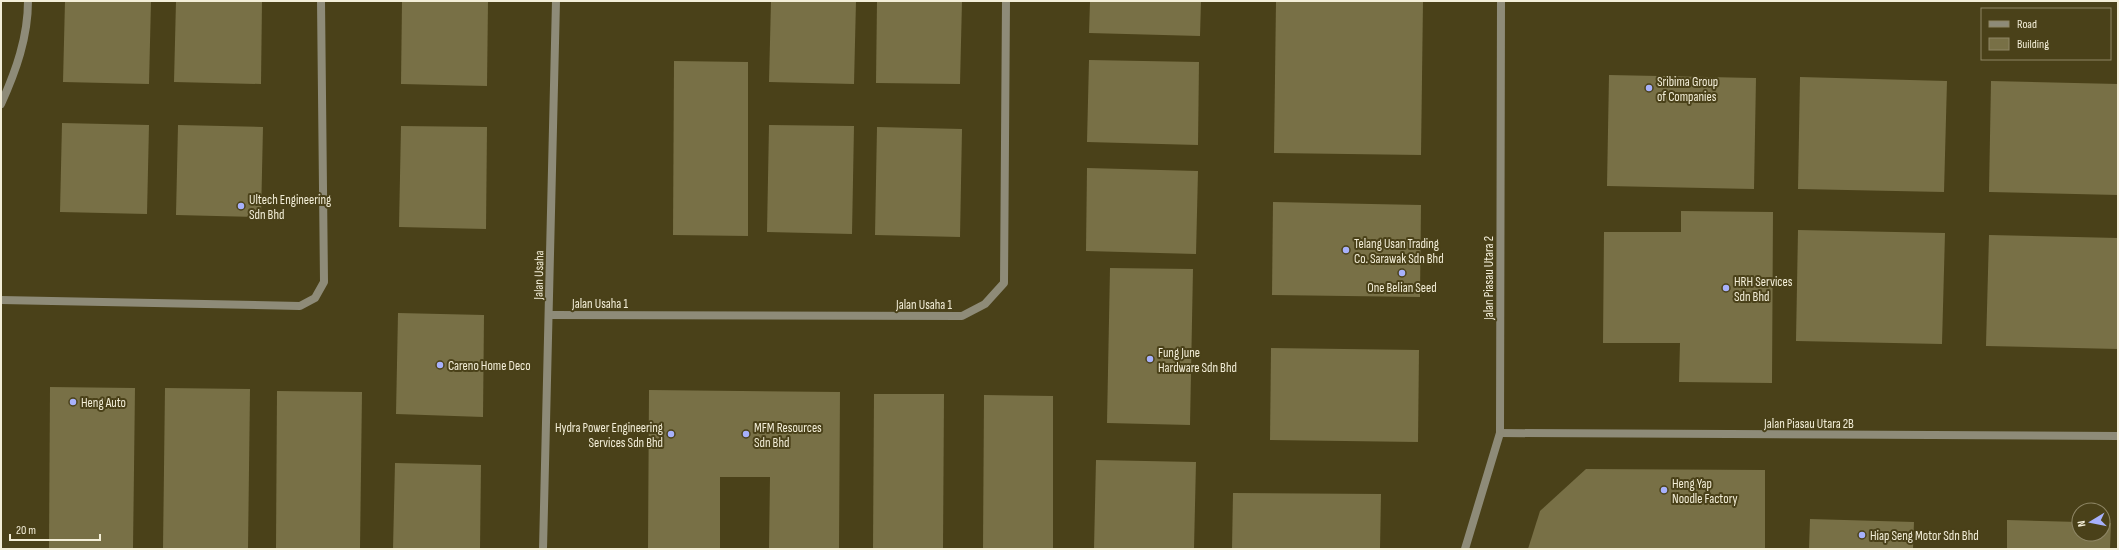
<svg xmlns="http://www.w3.org/2000/svg" width="2119" height="550" viewBox="0 0 2119 550" font-family="'Sofia Sans Condensed',sans-serif">
<style>
.building{fill:#787046}
.lines{fill:none;stroke-linecap:round;stroke-linejoin:round}
.service{stroke:#8e8b78;stroke-width:8}
.minor{stroke:#8e8b78;stroke-width:8}
.poi-dot{fill:#a7b1fc;stroke:#4a4119;stroke-width:1.5}
.labels{text-anchor:middle;stroke-width:4;stroke-linejoin:round;paint-order:stroke}
.poi-label{font-size:13px;fill:#f3eed8;stroke:#4a4119;text-anchor:start}
.street-label{font-size:13px;fill:#f3eed8;stroke:#4a4119}
</style>
<rect width="100%" height="100%" fill="#4a4119"/>
<g class="building">
<polygon points="65,1 151,1 149,84 63,82"/>
<polygon points="176,1 262,1 261,84 174,82"/>
<polygon points="402,1 488,1 487,86 401,84"/>
<polygon points="771,1 856,1 854,84 769,82"/>
<polygon points="877,1 962,1 960,84 876,83"/>
<polygon points="1090,1 1201,1 1200,36 1089,33"/>
<polygon points="1276,1 1423,1 1421,155 1274,153"/>
<polygon points="1089,60 1199,62 1198,145 1087,142"/>
<polygon points="674,61 748,62 748,236 673,235"/>
<polygon points="1609,75 1756,78 1754,189 1607,186"/>
<polygon points="1800,77 1947,81 1944,192 1798,189"/>
<polygon points="1991,81 2118,84 2118,195 1989,192"/>
<polygon points="62,123 149,125 147,214 60,212"/>
<polygon points="178,125 263,127 261,217 176,215"/>
<polygon points="769,125 854,126 852,234 767,232"/>
<polygon points="401,126 487,127 486,229 399,227"/>
<polygon points="877,127 962,129 960,237 875,235"/>
<polygon points="1087,168 1198,171 1196,254 1086,251"/>
<polygon points="1273,202 1421,205 1420,297 1272,295"/>
<polygon points="1681,211 1773,212 1772,383 1679,382 1680,343 1603,343 1604,232 1681,232"/>
<polygon points="1798,230 1945,233 1942,344 1796,341"/>
<polygon points="1989,235 2118,238 2118,349 1986,346"/>
<polygon points="1110,268 1193,269 1190,425 1107,423"/>
<polygon points="398,313 484,315 483,417 396,414"/>
<polygon points="1271,348 1419,350 1418,442 1270,440"/>
<polygon points="50,387 135,388 133,549 49,549"/>
<polygon points="165,388 250,389 248,549 163,549"/>
<polygon points="649,390 840,392 839,549 769,549 770,477 720,477 720,549 648,549"/>
<polygon points="277,391 362,392 360,549 276,549"/>
<polygon points="874,394 944,394 943,549 873,549"/>
<polygon points="984,395 1053,396 1053,549 983,549"/>
<polygon points="1096,460 1196,462 1194,549 1094,549"/>
<polygon points="395,463 481,465 480,549 393,549"/>
<polygon points="1586,469 1765,470 1765,549 1528,549 1540,511"/>
<polygon points="1233,493 1381,494 1380,549 1232,549"/>
<polygon points="1810,519 1914,522 1913,549 1809,549"/>
<polygon points="2007,520 2079,522 2079,534 2103,534 2103,523 2111,523 2110,549 2007,549"/>
</g>
<g class="lines">
<g class="service">
<path d="M1 104C16 71 28 37 28 1"/>
<polyline points="1,300 300,306 315,298 324,282 321,1"/>
<polyline points="1500,433 2118,436"/>
</g>
<g class="minor">
<polyline points="549,315 962,316 985,304 1004,283 1006,1"/>
<polyline points="543,549 556,1"/>
<polyline points="1465,549 1500,433 1501,1"/>
</g>
</g>
<g class="poi-dot">
<circle cx="1649" cy="88" r="4"/>
<circle cx="241" cy="206" r="4"/>
<circle cx="1346" cy="250" r="4"/>
<circle cx="1402" cy="273" r="4"/>
<circle cx="1726" cy="288" r="4"/>
<circle cx="1150" cy="359" r="4"/>
<circle cx="440" cy="365" r="4"/>
<circle cx="73" cy="402" r="4"/>
<circle cx="671" cy="434" r="4"/>
<circle cx="746" cy="434" r="4"/>
<circle cx="1664" cy="490" r="4"/>
<circle cx="1862" cy="535" r="4"/>
</g>
<g class="labels">
<g class="poi-label">
<text x="1657" y="86">Sribima Group<tspan x="1657" dy="15">of Companies</tspan></text>
<text x="249" y="204">Ultech Engineering<tspan x="249" dy="15">Sdn Bhd</tspan></text>
<text x="1354" y="248">Telang Usan Trading<tspan x="1354" dy="15">Co. Sarawak Sdn Bhd</tspan></text>
<text x="1734" y="286">HRH Services<tspan x="1734" dy="15">Sdn Bhd</tspan></text>
<text x="1402" y="292" text-anchor="middle">One Belian Seed</text>
<text x="1158" y="357">Fung June<tspan x="1158" dy="15">Hardware Sdn Bhd</tspan></text>
<text x="448" y="370">Careno Home Deco</text>
<text x="81" y="407">Heng Auto</text>
<text x="663" y="432" text-anchor="end">Hydra Power Engineering<tspan x="663" dy="15">Services Sdn Bhd</tspan></text>
<text x="754" y="432">MFM Resources<tspan x="754" dy="15">Sdn Bhd</tspan></text>
<text x="1672" y="488">Heng Yap<tspan x="1672" dy="15">Noodle Factory</tspan></text>
<text x="1870" y="540">Hiap Seng Motor Sdn Bhd</text>
</g>
<g class="street-label">
<text transform="translate(538 275) rotate(-89)" y="5">Jalan Usaha</text>
<text transform="translate(1488 278) rotate(-90)" y="5">Jalan Piasau Utara 2</text>
<text x="600" y="308">Jalan Usaha 1</text>
<text x="924" y="309">Jalan Usaha 1</text>
<text x="1809" y="428">Jalan Piasau Utara 2B</text>
</g>
</g>
<rect width="2119" height="550" fill="none" stroke="#f3eed8" stroke-width="4"/>
<rect x="1981" y="8" width="130" height="52" fill="#4a4119" stroke="#8e8665"/>
<rect x="1989" y="21" width="20" height="6" fill="#8e8b78" stroke="#8e8665"/>
<text x="2017" y="28" font-size="12" fill="#f3eed8">Road</text>
<rect x="1989" y="38" width="20" height="12" fill="#787046" stroke="#8e8665"/>
<text x="2017" y="48" font-size="12" fill="#f3eed8">Building</text>
<g transform="translate(2091 522) rotate(260)"><circle r="19" fill="#4a4119" stroke="#8e8665"/>
<path d="M0-3L7 15L0 10L-7 15Z" fill="#a7b1fc"/>
<text y="-6" font-size="11" font-weight="bold" text-anchor="middle" fill="#f3eed8">N</text>
</g>
<path d="M10 534v6h90v-6" fill="none" stroke="#f3eed8" stroke-width="2"/>
<text x="16" y="534" font-size="12" fill="#f3eed8" stroke="#4a4119" stroke-width="3" paint-order="stroke">20 m</text>
</svg>
